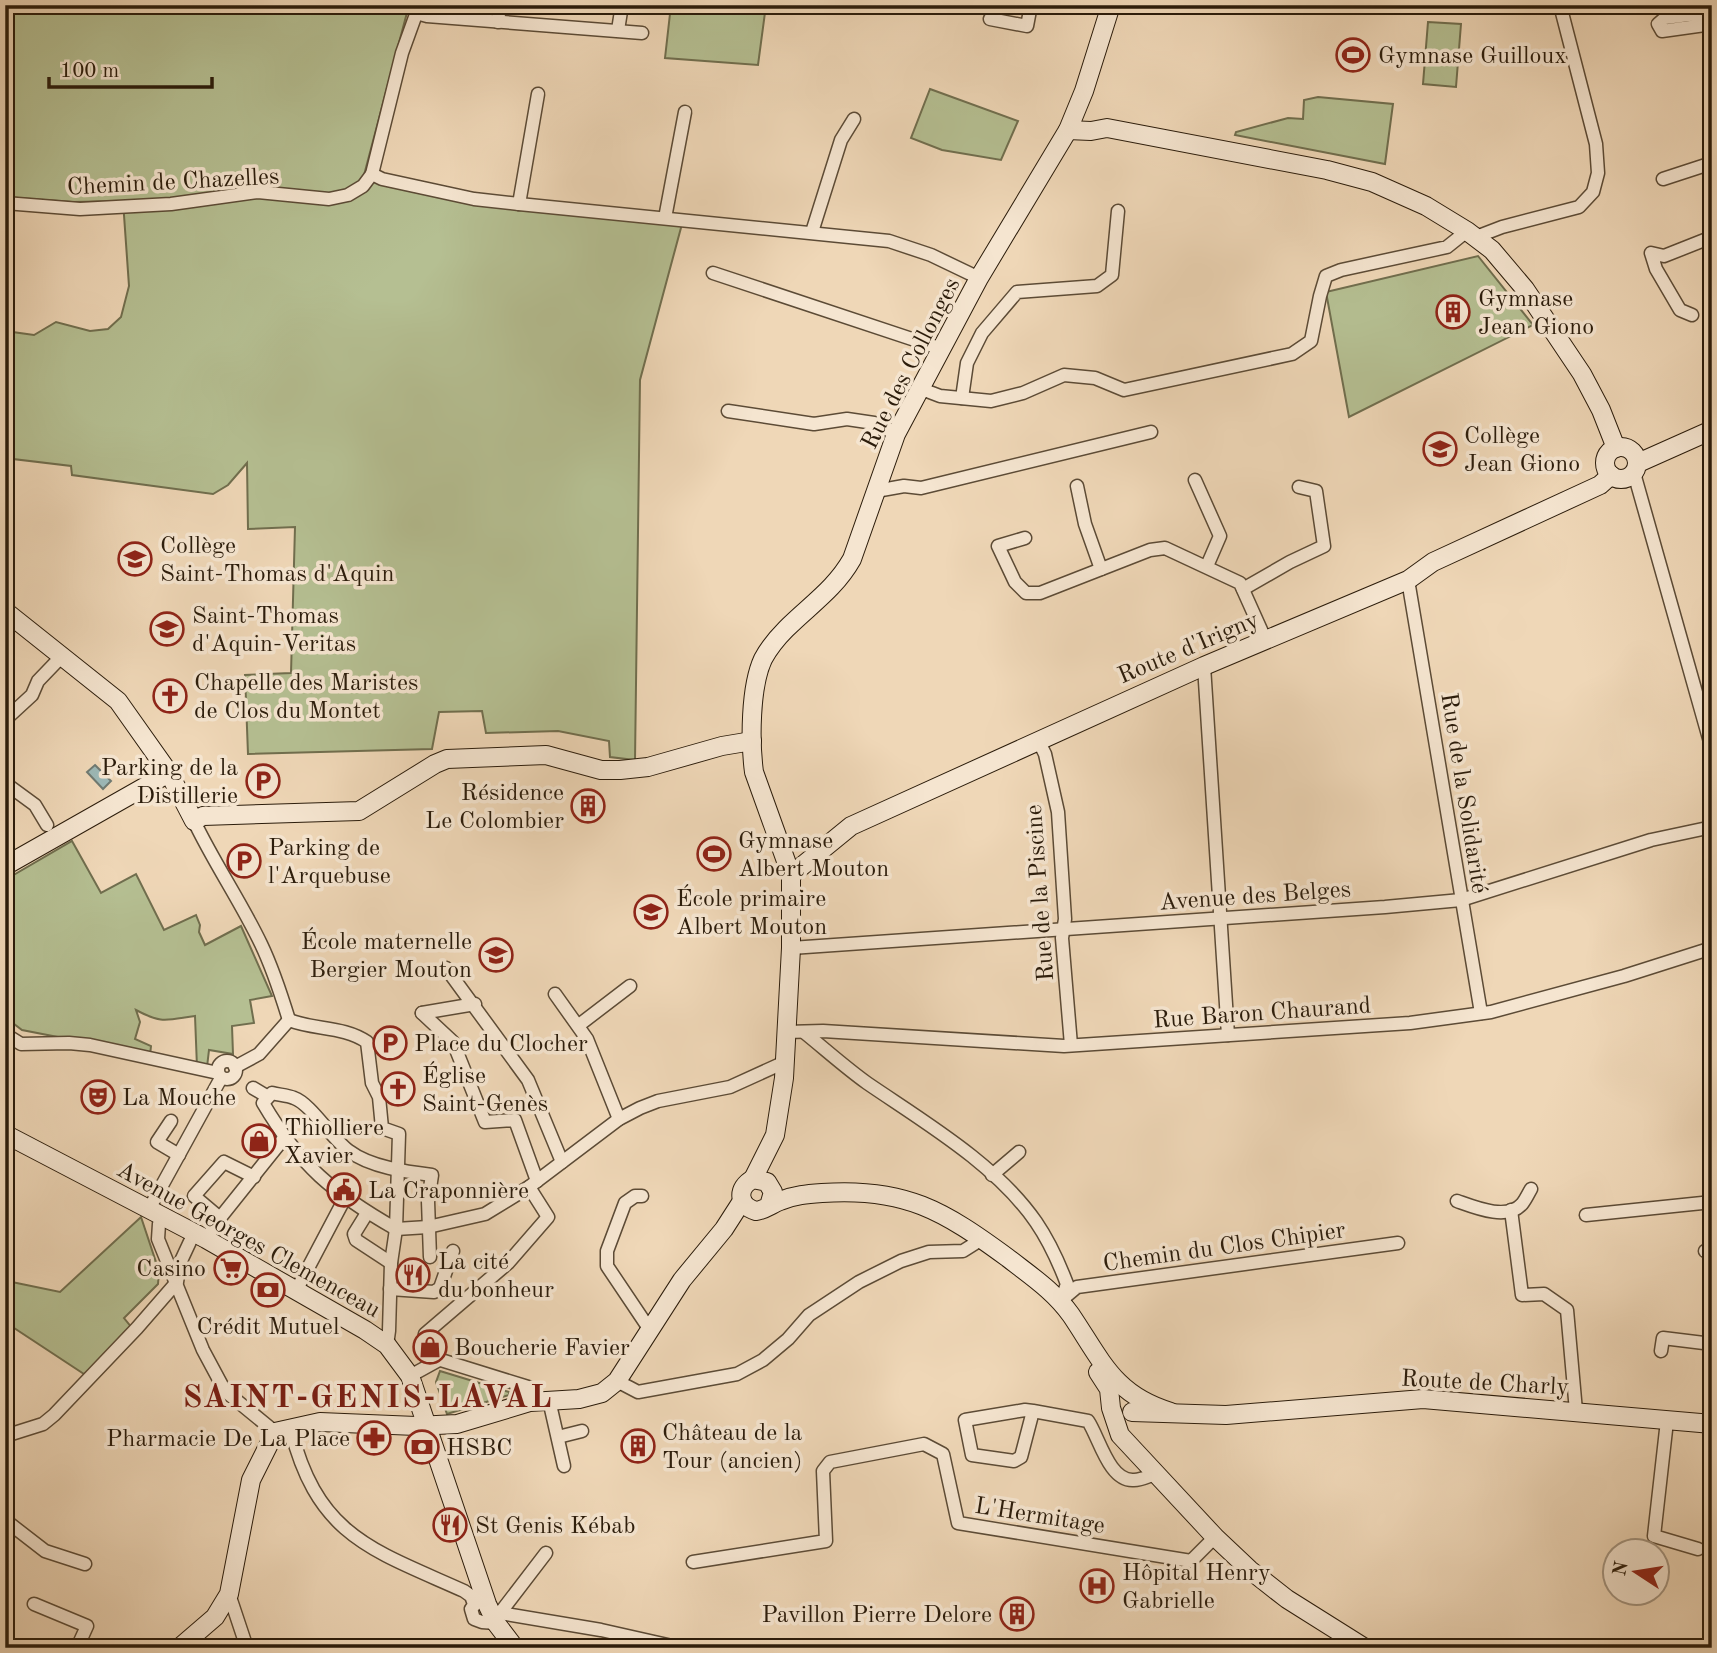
<svg xmlns="http://www.w3.org/2000/svg" width="1717" height="1653" viewBox="0 0 1717 1653" font-family="'Old Standard TT',serif">
<style>
.green{fill:#b5bf92;stroke:#706e4e;stroke-width:2}
.water{fill:#9cb8b6;stroke:#6f7a72;stroke-width:2}
.lines{fill:none;stroke-linecap:round;stroke-linejoin:round}
.street-casing{stroke:#5c4b36;stroke-width:15}
.secondary-casing{stroke:#2b1c0b;stroke-width:20}
.street{stroke:#f5e5d0;stroke-width:12}
.secondary{stroke:#f5e5d0;stroke-width:18}
.labels{text-anchor:middle;stroke-width:7;stroke-linejoin:round;paint-order:stroke}
.poi-label{font-size:24px;fill:#2b1c0b;stroke:#f5e5d0;text-anchor:start}
.street-label{font-size:24px;fill:#2b1c0b;stroke:#f5e5d0}
.district-label{font-size:32px;font-weight:bold;letter-spacing:2px;fill:#7a1f14;stroke:#f5e5d0}
</style>
<rect width="100%" height="100%" fill="#efd7b7"/>
<filter id="stains"><feTurbulence type="fractalNoise" baseFrequency=".00286" numOctaves="4"/><feColorMatrix values="0 0 0 0 .2 0 0 0 0 .09 0 0 0 0 .02 0 0 0 .5 -.17"/></filter>
<radialGradient id="worn" r=".72"><stop offset=".6" stop-color="#630" stop-opacity="0"/><stop offset="1" stop-color="#630" stop-opacity=".3"/></radialGradient>
<g class="green">
<polygon points="5,5 409,5 363,179 682,224 640,380 635,760 610,757 609,741 558,731 486,733 482,711 439,712 432,749 248,754 245,675 291,673 295,527 248,529 247,463 228,485 213,494 72,475 71,466 5,458 5,331 34,335 56,322 90,331 108,329 121,317 129,286 123,201 72,202 5,197"/>
<polygon points="671,5 766,5 758,65 665,58"/>
<polygon points="1428,22 1461,24 1456,87 1423,84"/>
<polygon points="930,89 1018,121 1001,160 942,150 911,138"/>
<polygon points="1318,97 1393,104 1385,164 1235,135 1236,132 1288,118 1303,119 1304,100"/>
<polygon points="1478,256 1533,325 1349,417 1326,292"/>
<path d="M72 841 101 893 136 874 164 930 196 915 200 925 199 932 205 945 241 926 272 996 250 1000 254 1023 232 1026 233 1054 209 1050 207 1067H197L195 1016C166 1020 162 1024 136 1010L140 1022 135 1039 151 1046 150 1055 22 1030 5 1017V880Z"/>
<polygon points="141,1217 159,1271 158,1284 124,1318 132,1328 87,1376 5,1322 7,1281 60,1292"/>
<polygon points="440,1371 509,1392 509,1395 447,1414 436,1382"/>
</g>
<polygon class="water" points="95,765 111,781 103,789 87,772"/>
<g class="lines">
<defs>
<g id="street">
<polyline points="1712,12 1665,18 1658,24 1662,31 1712,24"/>
<polyline points="416,13 427,16 642,33"/>
<polyline points="990,19 1027,26 1031,5"/>
<polyline points="498,22 500,5"/>
<polyline points="618,30 622,5"/>
<polyline points="372,174 402,53 419,6"/>
<polyline points="1663,179 1712,163"/>
<polyline points="5,203 80,209 171,204 258,192 329,199 348,195 363,186 372,174 382,179 474,199 519,204 889,241 931,255 979,278"/>
<polyline points="519,204 538,94"/>
<polyline points="665,218 685,112"/>
<polyline points="812,232 841,140 854,119"/>
<polyline points="1476,237 1502,227 1579,207 1593,192 1598,173 1596,144 1560,5"/>
<polyline points="713,273 942,349"/>
<polyline points="1692,315 1680,310 1656,269 1651,253 1664,256 1712,237"/>
<polyline points="919,388 940,396 991,401 1023,393 1064,375 1095,378 1124,390 1292,354 1311,341 1320,296 1326,276 1341,270 1447,247 1467,231"/>
<polyline points="962,398 967,363 982,333 1017,292 1097,286 1112,275 1118,211"/>
<polyline points="728,411 814,424 847,419 874,423 896,434"/>
<polyline points="1634,473 1712,749"/>
<polyline points="1195,480 1220,536 1207,566"/>
<polyline points="1077,486 1085,524 1101,569"/>
<polyline points="876,491 904,486 921,488 1151,432"/>
<polyline points="1025,538 998,546 1015,582 1026,593 1040,593 1150,550 1165,548 1240,583 1266,641"/>
<polyline points="1408,580 1481,1013"/>
<polyline points="1243,589 1290,562 1324,546 1316,491 1299,487"/>
<polyline points="1204,666 1228,1035"/>
<polyline points="1038,740 1045,754 1058,812 1065,919 1062,938 1071,1045"/>
<polyline points="5,745 7,718 32,695 38,681 62,656"/>
<polyline points="5,783 35,805 47,825"/>
<path d="M194 821C214 863 241 902 261 944 273 969 281 994 289 1020"/>
<polyline points="791,948 1385,907 1461,900 1651,840 1712,827"/>
<polyline points="446,968 528,1080 562,1162"/>
<polyline points="555,994 587,1039 619,1119"/>
<polyline points="422,1013 453,1042 485,1122 515,1120 537,1181"/>
<polyline points="422,1013 475,1004"/>
<path d="M289 1020C314 1030 344 1026 367 1042L372 1083 379 1097 382 1128 399 1134 396 1229 391 1263 389 1331 387 1345"/>
<polyline points="579,1025 630,986"/>
<polyline points="786,1032 823,1031 1064,1046 1410,1023 1491,1012 1624,976 1712,948"/>
<path d="M805 1033C826 1050 846 1068 867 1083 924 1122 996 1164 1036 1222 1049 1241 1059 1263 1067 1284L1061 1301"/>
<polyline points="5,1034 21,1044 69,1043 90,1045 218,1073"/>
<circle cx="227" cy="1070" r="9"/>
<polyline points="235,1067 259,1054 289,1020"/>
<polyline points="253,1088 268,1097"/>
<polyline points="171,1121 157,1142 179,1155"/>
<polyline points="992,1175 1019,1152"/>
<polyline points="529,1187 548,1217 508,1263 425,1334 423,1345 428,1356 528,1387 530,1402"/>
<polyline points="642,1196 635,1196 625,1203 607,1251 607,1266 650,1330"/>
<path d="M1457 1201C1474 1207 1507 1221 1522 1204 1526 1199 1528 1194 1531 1189"/>
<polyline points="149,1209 221,1078"/>
<polyline points="1511,1210 1522,1295 1544,1294 1567,1310 1576,1411"/>
<polyline points="367,1213 354,1234 356,1240 391,1263"/>
<polyline points="1586,1215 1712,1202"/>
<polyline points="163,1217 159,1224 158,1239 203,1350 225,1391 275,1432"/>
<polyline points="220,1218 194,1196 224,1162 254,1177"/>
<path d="M396 1229C333 1193 300 1166 263 1103L272 1093C279 1095 287 1095 294 1098 311 1104 331 1138 349 1151 370 1167 407 1172 432 1175L428 1201 430 1257"/>
<polyline points="396,1229 428,1227 485,1214 529,1187 619,1119 640,1108 658,1101 730,1087 785,1062"/>
<polyline points="206,1239 220,1218 284,1138"/>
<polyline points="1705,1251 1712,1251"/>
<polyline points="297,1289 345,1198"/>
<polyline points="390,1289 434,1292 440,1288 453,1251"/>
<polyline points="1064,1298 1077,1287 1398,1243"/>
<polyline points="1661,1351 1663,1338 1712,1344"/>
<polyline points="410,1376 439,1360"/>
<polyline points="617,1381 638,1392 737,1374 763,1360 788,1339 809,1315 859,1282 901,1261 929,1252 963,1251 982,1239"/>
<polyline points="549,1400 564,1466"/>
<path d="M1033 1411 1021 1457 1014 1461 972 1455 965 1420 1025 1410 1033 1411 1088 1421C1099 1437 1109 1482 1134 1480 1141 1480 1149 1476 1155 1474"/>
<polyline points="1667,1421 1654,1536 1698,1549"/>
<path d="M291 1430C318 1537 373 1550 464 1591L471 1596 474 1604"/>
<polyline points="5,1436 43,1424 54,1415 137,1328 177,1282 180,1263 194,1233"/>
<polyline points="558,1437 582,1431"/>
<polyline points="5,1520 45,1551 85,1564"/>
<polyline points="693,1562 826,1541 823,1471 830,1462 924,1444 943,1454 958,1523 1191,1561 1215,1537"/>
<polyline points="229,1594 247,1648"/>
<polyline points="479,1600 471,1609 474,1619 482,1622 496,1623"/>
<polyline points="34,1604 87,1626 77,1648"/>
<polyline points="500,1613 546,1553"/>
<polyline points="492,1615 500,1613 601,1630 681,1648"/>
</g>
<g id="secondary">
<polyline points="1068,130 1091,131 1107,128 1327,170 1372,182 1426,206 1467,231 1492,250 1525,289 1582,374 1601,410 1616,448"/>
<circle cx="1621" cy="463" r="16"/>
<polyline points="1638,463 1712,430"/>
<polyline points="5,611 118,701 169,773 194,821 203,816 359,811 435,764 447,759 546,755 601,770 620,770 648,767 722,746 752,741"/>
<polyline points="5,866 169,773"/>
<polyline points="791,875 851,826 1204,666 1408,580 1433,562 1600,485 1611,475"/>
<polyline points="5,1134 206,1239 365,1330 387,1345 410,1376 487,1604 496,1623 515,1648"/>
<path d="M753 1179 775 1135 784 1078 791 948V875L754 772C750 742 750 687 763 659 769 648 777 638 786 629 810 605 835 589 852 559L896 434 979 278 1068 130 1084 91 1111 5"/>
<path d="M769 1206 773 1192 767 1182 753 1179C736 1188 738 1206 756 1211 765 1210 772 1204 780 1201 794 1195 808 1194 822 1193 905 1187 944 1211 1008 1258 1031 1276 1054 1291 1071 1315 1102 1361 1114 1395 1171 1412"/>
<polyline points="1098,1372 1109,1389 1111,1408 1120,1435 1215,1537 1250,1570 1287,1599 1365,1648"/>
<polyline points="1132,1412 1226,1415 1423,1399 1712,1424"/>
<polyline points="179,1648 215,1617 229,1594 251,1480 275,1432 320,1422 416,1426 457,1424 530,1402 579,1399 602,1393 617,1381 682,1280 724,1229 742,1201"/>
</g>
</defs>
<use href="#street" class="street-casing"/>
<use href="#secondary" class="secondary-casing"/>
<use href="#street" class="street"/>
<use href="#secondary" class="secondary"/>
</g>
<defs>
<symbol id="stadium-ring" viewBox="-11 -11 22 22"><circle r="9.5" fill="#f5e5d0" stroke="#8f2418" stroke-width="1.5"/><path d="M0-5a6.5 5 0 1 0 0 10a6.5 5 0 1 0 0-10ZM-3.5-1.8h7v3.6h-7Z" fill="#8f2418"/></symbol>
<symbol id="building-ring" viewBox="-11 -11 22 22"><circle r="9.5" fill="#f5e5d0" stroke="#8f2418" stroke-width="1.5"/><path d="M-4-6H4V6H1V3H-1V6H-4ZM-2.5-4.3h1.7v1.8h-1.7ZM.8-4.3h1.7v1.8H.8ZM-2.5-1h1.7V.8h-1.7ZM.8-1h1.7V.8H.8Z" fill="#8f2418"/></symbol>
<symbol id="school-ring" viewBox="-11 -11 22 22"><circle r="9.5" fill="#f5e5d0" stroke="#8f2418" stroke-width="1.5"/><path d="M0-5L7-2L0 1L-7-2ZM-4 1L0 2.5L4 1V4Q0 6-4 4Z" fill="#8f2418"/></symbol>
<symbol id="church-ring" viewBox="-11 -11 22 22"><circle r="9.5" fill="#f5e5d0" stroke="#8f2418" stroke-width="1.5"/><path d="M-1.2-6h2.4v3.5h3.3v2.4h-3.3V6h-2.4V-.1h-3.3v-2.4h3.3Z" fill="#8f2418"/></symbol>
<symbol id="parking-ring" viewBox="-11 -11 22 22"><circle r="9.5" fill="#f5e5d0" stroke="#8f2418" stroke-width="1.5"/><path d="M-3.5-5.5H1a3.5 3.5 0 0 1 0 7H-1V5.5H-3.5ZM-1-3.4V-.6H.8a1.4 1.4 0 0 0 0-2.8Z" fill="#8f2418"/></symbol>
<symbol id="theatre-ring" viewBox="-11 -11 22 22"><circle r="9.5" fill="#f5e5d0" stroke="#8f2418" stroke-width="1.5"/><path d="M-5-5.5Q0-4 5-5.5V0Q5 5 0 6Q-5 5-5 0ZM-3.3-2.5H-1v1.5H-3.3ZM1-2.5H3.3v1.5H1ZM-2.8 1Q0 5.5 2.8 1Z" fill="#8f2418"/></symbol>
<symbol id="shop-ring" viewBox="-11 -11 22 22"><circle r="9.5" fill="#f5e5d0" stroke="#8f2418" stroke-width="1.5"/><path d="M-5-2.5h2.3a2.7 3.5 0 0 1 5.4 0H5L5.5 6h-11ZM-1.5-2.5h3a1.5 2.3 0 0 0-3 0Z" fill="#8f2418"/></symbol>
<symbol id="civic-ring" viewBox="-11 -11 22 22"><circle r="9.5" fill="#f5e5d0" stroke="#8f2418" stroke-width="1.5"/><path d="M-.6-6.5H3V-4.5H.6V-3L4-1V1h2V6H-6V1h2V-1L-.6-3ZM-1.2 2.5V6h2.4V2.5Z" fill="#8f2418"/></symbol>
<symbol id="supermarket-ring" viewBox="-11 -11 22 22"><circle r="9.5" fill="#f5e5d0" stroke="#8f2418" stroke-width="1.5"/><path d="M-6-5.5h2.5l.6 2H6L4.5 2H-2.5L-4.4-4H-6ZM-1.5 3.2a1.3 1.3 0 1 0 .1 0ZM3 3.2a1.3 1.3 0 1 0 .1 0Z" fill="#8f2418"/></symbol>
<symbol id="restaurant-ring" viewBox="-11 -11 22 22"><circle r="9.5" fill="#f5e5d0" stroke="#8f2418" stroke-width="1.5"/><path d="M-5-6h1v4h1v-4h1v4h1v-4h1v5L-1.5 .5V6h-2V.5L-5-1ZM5-6V6H3V1.5H1.5Q1.5-4 5-6Z" fill="#8f2418"/></symbol>
<symbol id="bank-ring" viewBox="-11 -11 22 22"><circle r="9.5" fill="#f5e5d0" stroke="#8f2418" stroke-width="1.5"/><path d="M-6-4H6V4H-6ZM0-2.3a2.3 2.3 0 1 0 0 4.6a2.3 2.3 0 1 0 0-4.6Z" fill="#8f2418"/></symbol>
<symbol id="pharmacy-ring" viewBox="-11 -11 22 22"><circle r="9.5" fill="#f5e5d0" stroke="#8f2418" stroke-width="1.5"/><path d="M-2-6h4v4h4v4h-4v4h-4v-4h-4v-4h4Z" fill="#8f2418"/></symbol>
<symbol id="hospital-ring" viewBox="-11 -11 22 22"><circle r="9.5" fill="#f5e5d0" stroke="#8f2418" stroke-width="1.5"/><path d="M-5-5h3v3.5h4V-5h3V5h-3V1.5h-4V5h-3Z" fill="#8f2418"/></symbol>
</defs>
<g fill-rule="evenodd">
<use href="#stadium-ring" x="1334" y="36" width="38" height="38"/>
<use href="#building-ring" x="1434" y="293" width="38" height="38"/>
<use href="#school-ring" x="1421" y="430" width="38" height="38"/>
<use href="#school-ring" x="116" y="540" width="38" height="38"/>
<use href="#school-ring" x="148" y="610" width="38" height="38"/>
<use href="#church-ring" x="151" y="677" width="38" height="38"/>
<use href="#parking-ring" x="244" y="762" width="38" height="38"/>
<use href="#building-ring" x="569" y="787" width="38" height="38"/>
<use href="#stadium-ring" x="695" y="835" width="38" height="38"/>
<use href="#parking-ring" x="225" y="842" width="38" height="38"/>
<use href="#school-ring" x="632" y="893" width="38" height="38"/>
<use href="#school-ring" x="477" y="936" width="38" height="38"/>
<use href="#parking-ring" x="371" y="1024" width="38" height="38"/>
<use href="#church-ring" x="379" y="1070" width="38" height="38"/>
<use href="#theatre-ring" x="79" y="1078" width="38" height="38"/>
<use href="#shop-ring" x="240" y="1122" width="38" height="38"/>
<use href="#civic-ring" x="325" y="1171" width="38" height="38"/>
<use href="#supermarket-ring" x="212" y="1249" width="38" height="38"/>
<use href="#restaurant-ring" x="394" y="1256" width="38" height="38"/>
<use href="#bank-ring" x="249" y="1271" width="38" height="38"/>
<use href="#shop-ring" x="411" y="1328" width="38" height="38"/>
<use href="#pharmacy-ring" x="355" y="1419" width="38" height="38"/>
<use href="#building-ring" x="619" y="1427" width="38" height="38"/>
<use href="#bank-ring" x="403" y="1428" width="38" height="38"/>
<use href="#restaurant-ring" x="431" y="1506" width="38" height="38"/>
<use href="#hospital-ring" x="1078" y="1567" width="38" height="38"/>
<use href="#building-ring" x="998" y="1595" width="38" height="38"/>
</g>
<g class="labels">
<g class="poi-label">
<text x="1378" y="63">Gymnase Guilloux</text>
<text x="1478" y="306">Gymnase<tspan x="1478" dy="28">Jean Giono</tspan></text>
<text x="1464" y="443">Collège<tspan x="1464" dy="28">Jean Giono</tspan></text>
<text x="160" y="553">Collège<tspan x="160" dy="28">Saint-Thomas d'Aquin</tspan></text>
<text x="192" y="623">Saint-Thomas<tspan x="192" dy="28">d'Aquin-Veritas</tspan></text>
<text x="194" y="690">Chapelle des Maristes<tspan x="194" dy="28">de Clos du Montet</tspan></text>
<text x="238" y="775" text-anchor="end">Parking de la<tspan x="238" dy="28">Distillerie</tspan></text>
<text x="564" y="800" text-anchor="end">Résidence<tspan x="564" dy="28">Le Colombier</tspan></text>
<text x="738" y="848">Gymnase<tspan x="738" dy="28">Albert Mouton</tspan></text>
<text x="268" y="855">Parking de<tspan x="268" dy="28">l'Arquebuse</tspan></text>
<text x="676" y="906">École primaire<tspan x="676" dy="28">Albert Mouton</tspan></text>
<text x="472" y="949" text-anchor="end">École maternelle<tspan x="472" dy="28">Bergier Mouton</tspan></text>
<text x="414" y="1051">Place du Clocher</text>
<text x="422" y="1083">Église<tspan x="422" dy="28">Saint-Genès</tspan></text>
<text x="122" y="1105">La Mouche</text>
<text x="284" y="1135">Thiolliere<tspan x="284" dy="28">Xavier</tspan></text>
<text x="368" y="1198">La Craponnière</text>
<text x="438" y="1269">La cité<tspan x="438" dy="28">du bonheur</tspan></text>
<text x="206" y="1276" text-anchor="end">Casino</text>
<text x="268" y="1334" text-anchor="middle">Crédit Mutuel</text>
<text x="454" y="1355">Boucherie Favier</text>
<text x="662" y="1440">Château de la<tspan x="662" dy="28">Tour (ancien)</tspan></text>
<text x="350" y="1446" text-anchor="end">Pharmacie De La Place</text>
<text x="446" y="1455">HSBC</text>
<text x="475" y="1533">St Genis Kébab</text>
<text x="1122" y="1580">Hôpital Henry<tspan x="1122" dy="28">Gabrielle</tspan></text>
<text x="992" y="1622" text-anchor="end">Pavillon Pierre Delore</text>
</g>
<g class="street-label">
<text transform="translate(173 181) rotate(-3)" y="8">Chemin de Chazelles</text>
<text transform="translate(910 363) rotate(-63)" y="8">Rue des Collonges</text>
<text transform="translate(1188 647) rotate(-23)" y="8">Route d'Irigny</text>
<text transform="translate(1465 793) rotate(81)" y="8">Rue de la Solidarité</text>
<text transform="translate(1039 893) rotate(-94)" y="8">Rue de la Piscine</text>
<text transform="translate(1255 895) rotate(-4)" y="8">Avenue des Belges</text>
<text transform="translate(1262 1012) rotate(-4)" y="8">Rue Baron Chaurand</text>
<text transform="translate(249 1239) rotate(29)" y="8">Avenue Georges Clemenceau</text>
<text transform="translate(1224 1246) rotate(-8)" y="8">Chemin du Clos Chipier</text>
<text transform="translate(1485 1382) rotate(3)" y="8">Route de Charly</text>
<text transform="translate(1040 1515) rotate(9)" y="8">L'Hermitage</text>
</g>
<g class="district-label">
<text x="368" y="1407">SAINT-GENIS-LAVAL</text>
</g>
</g>
<rect width="1717" height="1653" fill="none" stroke="#efd7b7" stroke-width="28"/>
<rect x="7" y="7" width="1703" height="1639" fill="none" stroke="#2b1c0b" stroke-width="3.5"/>
<rect x="14" y="14" width="1689" height="1625" fill="none" stroke="#2b1c0b" stroke-width="2"/>
<g transform="translate(1636 1572) rotate(282)"><circle r="33" fill="#f5e5d0" stroke="#a49581" stroke-width="2"/>
<path d="M0-5L12 26L0 18L-12 26Z" fill="#8f2418"/>
<text y="-10" font-size="19" font-weight="bold" text-anchor="middle" fill="#2b1c0b">N</text>
</g>
<path d="M49 77v10h163v-10" fill="none" stroke="#2b1c0b" stroke-width="3.5"/>
<text x="60" y="77" font-size="21" fill="#2b1c0b" stroke="#f5e5d0" stroke-width="5" paint-order="stroke">100 m</text>
<rect width="100%" height="100%" filter="url(#stains)"/>
<rect width="100%" height="100%" fill="url(#worn)"/>
</svg>
